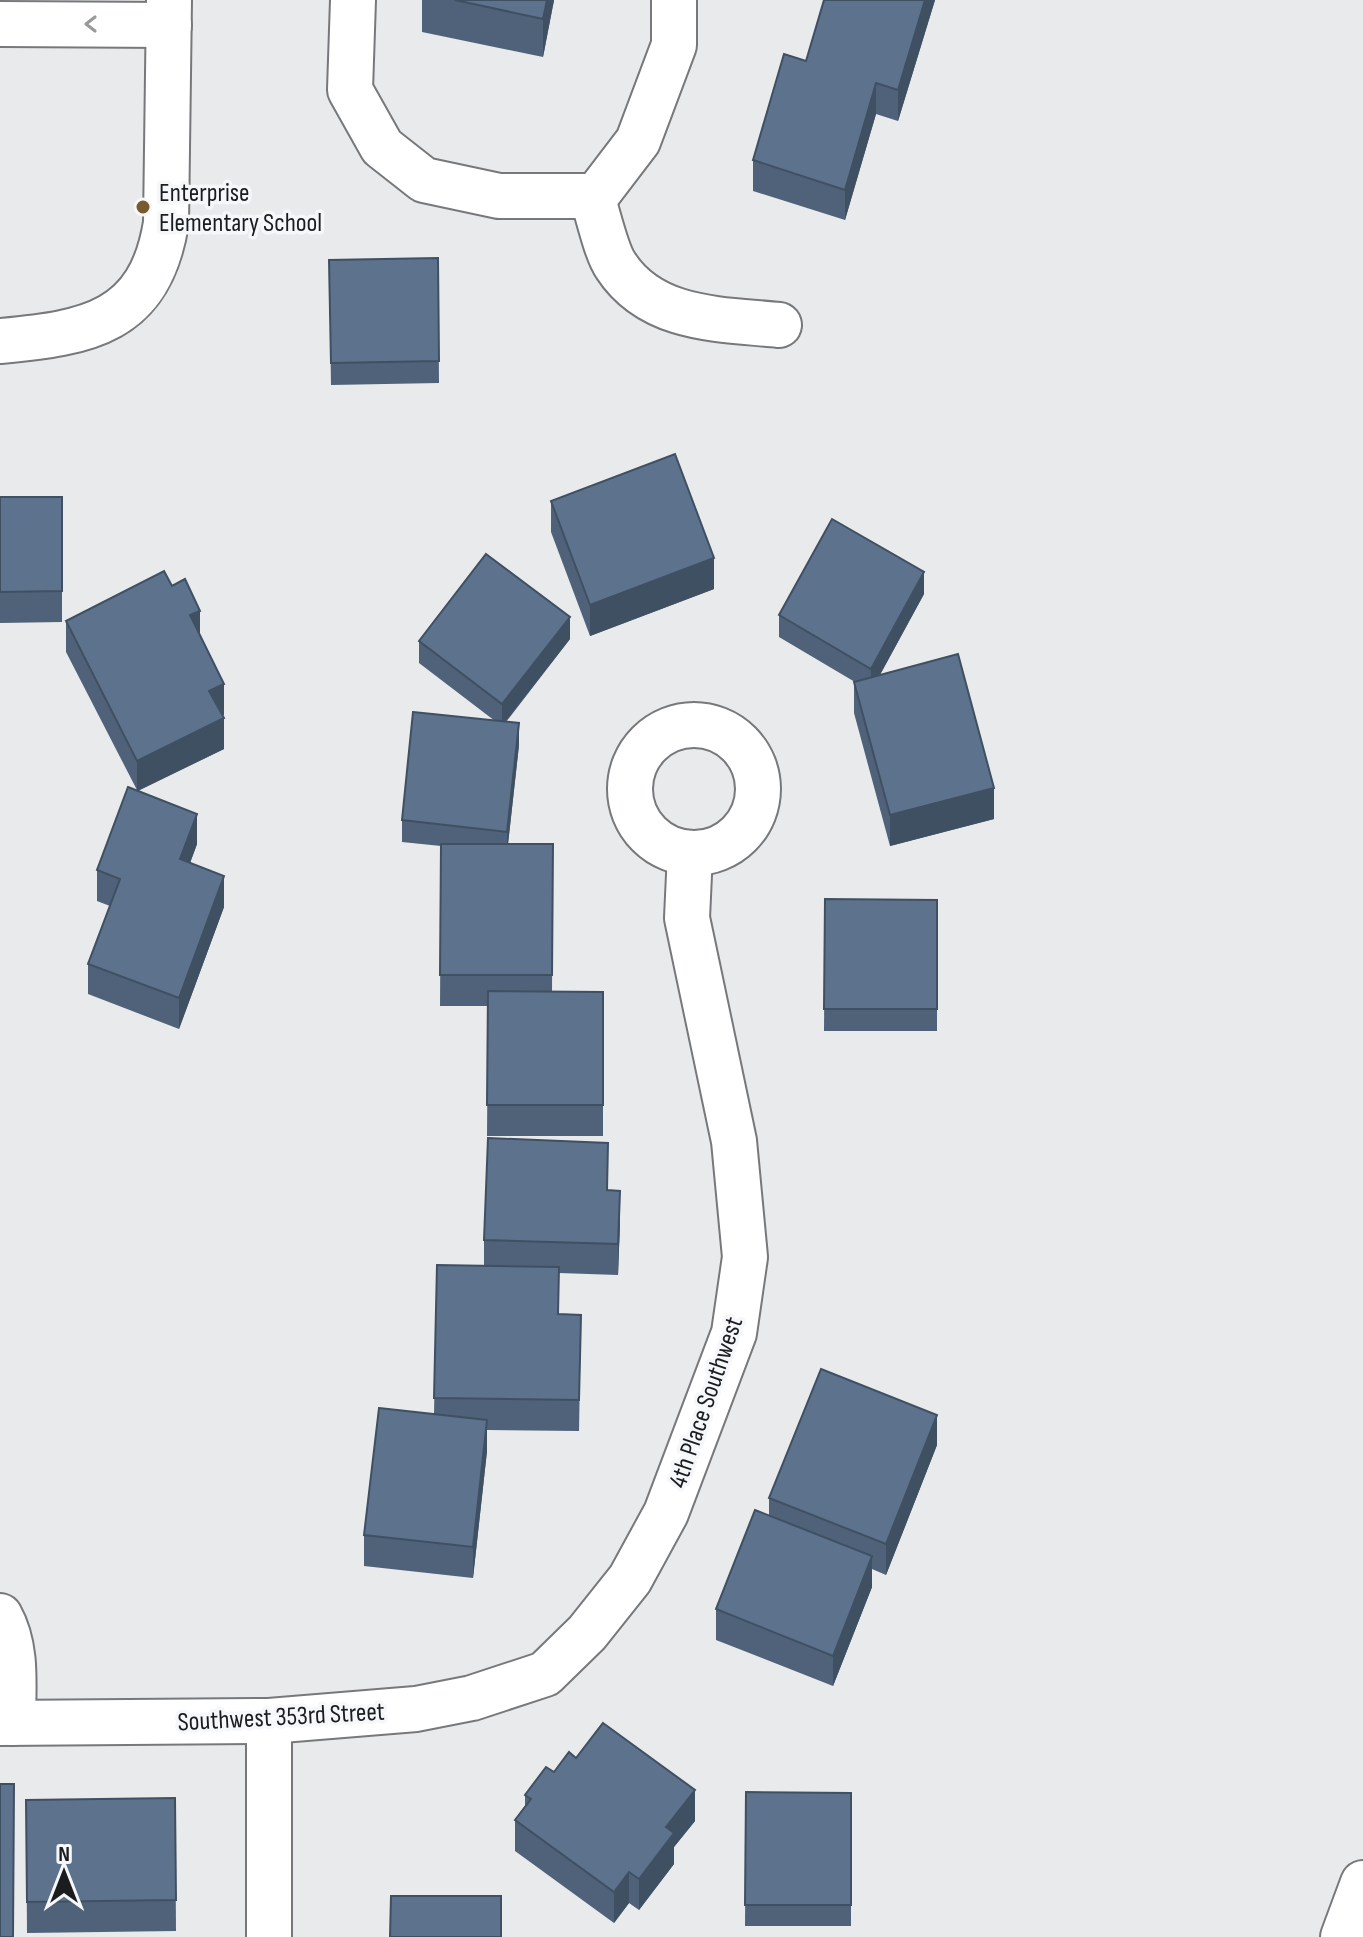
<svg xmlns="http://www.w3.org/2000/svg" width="1363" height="1937" viewBox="0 0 1363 1937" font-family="'Sofia Sans Condensed',sans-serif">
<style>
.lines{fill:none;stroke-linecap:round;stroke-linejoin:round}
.minor-casing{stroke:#77787b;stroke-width:48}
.minor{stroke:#fff;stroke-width:44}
.wall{fill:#4f6279}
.shaded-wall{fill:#405063}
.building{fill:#5c728d;stroke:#405063;stroke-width:2}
.oneway{stroke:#989999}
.poi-dot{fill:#785a2e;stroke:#f5f7fa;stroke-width:3}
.labels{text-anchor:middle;stroke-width:7;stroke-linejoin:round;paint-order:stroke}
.poi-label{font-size:26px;fill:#1b1c1d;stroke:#f5f7fa;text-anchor:start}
.street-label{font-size:26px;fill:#1b1c1d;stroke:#f5f7fa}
</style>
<rect width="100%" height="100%" fill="#e8eaec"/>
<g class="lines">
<defs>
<g id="minor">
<polyline points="353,0 350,90 382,147 424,180 499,196 596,196 638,141 674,45 674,0"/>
<polyline points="0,24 169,25"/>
<path d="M592 196C598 214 606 252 616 266 652 321 720 319 779 325"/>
<path d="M0 341C88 333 150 323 166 223L169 0"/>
<circle cx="694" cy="789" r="64"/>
<path d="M0 1616C18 1648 13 1687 13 1723"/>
<polyline points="0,1723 269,1721 416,1709 472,1698 545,1674 587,1633 630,1579 666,1513 734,1333 745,1257 734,1141 687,918 690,853"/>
<polyline points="269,1937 269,1721"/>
<polyline points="1343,1937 1363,1883"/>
</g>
</defs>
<use href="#minor" class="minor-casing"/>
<use href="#minor" class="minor"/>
</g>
<g class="wall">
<polygon points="422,0 554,0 543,57 422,32"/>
<polygon points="824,0 935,0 898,121 876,114 845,220 753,191 753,160 806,61"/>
<polygon points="438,258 439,383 331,385 329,260"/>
<polygon points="0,497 62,497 62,622 0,623"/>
<polygon points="551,501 714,589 590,636 551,532"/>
<polygon points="172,586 200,635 224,715 222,715 224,749 138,791 197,844 190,863 224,907 179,1029 88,994 88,964 110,906 97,901 97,870 137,790 66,652 66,621"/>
<polygon points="924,594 880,675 994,819 890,846 854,713 854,682 855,682 779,637 779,615"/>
<polygon points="570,639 506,722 519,745 508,844 553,844 552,991 603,992 603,1136 487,1136 488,1006 440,1006 441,846 402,842 402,820 495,721 419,663 419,641"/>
<polygon points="825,899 937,900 937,1031 824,1031"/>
<polygon points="608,1190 620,1222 618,1275 559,1273 559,1314 581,1315 579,1431 487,1430 487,1451 473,1578 364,1566 364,1535 434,1414 437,1265 484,1266 484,1240"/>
<polygon points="937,1445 886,1575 872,1569 872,1587 833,1686 716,1640 716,1609 769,1515 769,1498"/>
<polygon points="554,1772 695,1821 674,1847 674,1864 639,1910 629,1903 614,1923 515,1851 515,1820 525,1806 525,1795"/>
<polygon points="746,1792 851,1793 851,1926 745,1926"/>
<polygon points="175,1798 176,1931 27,1933 26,1800"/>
</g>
<g class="shaded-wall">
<polygon points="547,0 554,0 543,57 543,19"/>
<polygon points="925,0 935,0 898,121 898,90"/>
<polygon points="876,83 876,114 845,220 845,190"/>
<polygon points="714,558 714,589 590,636 590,605"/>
<polygon points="924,572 924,594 871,691 871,669"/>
<polygon points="200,611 200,641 190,615"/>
<polygon points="570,617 570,639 502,726 502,704"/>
<polygon points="224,684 224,715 209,722 209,691"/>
<polygon points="224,718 224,749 137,791 137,761"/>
<polygon points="519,723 519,745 507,853 507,832"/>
<polygon points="994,788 994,819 890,846 890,815"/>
<polygon points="197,814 197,844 180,890 180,859"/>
<polygon points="224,876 224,907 179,1029 179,998"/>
<polygon points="620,1191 620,1222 618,1275 618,1244"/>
<polygon points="937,1415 937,1445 886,1575 886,1544"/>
<polygon points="487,1420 487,1451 473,1578 473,1547"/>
<polygon points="872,1556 872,1587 833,1686 833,1656"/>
<polygon points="695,1790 695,1821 674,1847 674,1864 639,1910 639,1879 666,1827"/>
<polygon points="629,1872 629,1903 614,1923 614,1892"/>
</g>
<g class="building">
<polygon points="455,0 547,0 543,19"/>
<polygon points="824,0 925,0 898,90 876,83 845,190 753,160 784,54 806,61"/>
<polygon points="438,258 439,361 331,363 329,260"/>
<polygon points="675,454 714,558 590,605 551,501"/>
<polygon points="0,497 62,497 62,591 0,592"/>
<polygon points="832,519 924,572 871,669 779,615"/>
<polygon points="486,554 570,617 502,704 419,641"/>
<polygon points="164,571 172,586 185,579 200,611 190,615 224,684 209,691 224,718 137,761 66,621"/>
<polygon points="958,654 994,788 890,815 854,682"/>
<polygon points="413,712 519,723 507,832 402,820"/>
<polygon points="128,787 197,814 180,859 224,876 179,998 88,964 120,879 97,870"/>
<polygon points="441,844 553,844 552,975 440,975"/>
<polygon points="825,899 937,900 937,1009 824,1009"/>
<polygon points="488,991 603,992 603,1105 487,1105"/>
<polygon points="488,1138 608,1143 607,1190 620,1191 618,1244 484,1240"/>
<polygon points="437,1265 559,1267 558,1314 581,1315 579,1400 434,1398"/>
<polygon points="821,1369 937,1415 886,1544 769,1498"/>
<polygon points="379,1408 487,1420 473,1547 364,1535"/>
<polygon points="755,1510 872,1556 833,1656 716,1609"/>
<polygon points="603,1723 695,1790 666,1827 674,1833 639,1879 629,1872 614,1892 515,1820 531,1799 525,1795 546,1767 554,1772 569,1752 576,1758"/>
<polygon points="0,1784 14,1784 13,1937 0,1937"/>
<polygon points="746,1792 851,1793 851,1905 745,1905"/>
<polygon points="175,1798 176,1900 27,1902 26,1800"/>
<polygon points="391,1896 501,1896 501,1937 390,1937"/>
</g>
<defs><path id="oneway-chevron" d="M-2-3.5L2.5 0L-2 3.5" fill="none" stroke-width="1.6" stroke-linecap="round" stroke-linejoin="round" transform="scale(2)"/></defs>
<use class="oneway" href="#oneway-chevron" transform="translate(91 24) rotate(-180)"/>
<circle class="poi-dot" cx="143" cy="207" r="8"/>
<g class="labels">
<g class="poi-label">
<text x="159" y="201">Enterprise<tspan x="159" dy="30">Elementary School</tspan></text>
</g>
<g class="street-label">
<text transform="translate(705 1402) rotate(-71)" y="9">4th Place Southwest</text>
<text transform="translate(281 1716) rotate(-3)" y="9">Southwest 353rd Street</text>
</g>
</g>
<g transform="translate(64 1873)" stroke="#f5f7fa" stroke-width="6" paint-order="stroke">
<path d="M0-6L14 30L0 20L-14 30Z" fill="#1b1c1d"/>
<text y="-12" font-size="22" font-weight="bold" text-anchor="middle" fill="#1b1c1d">N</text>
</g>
</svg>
